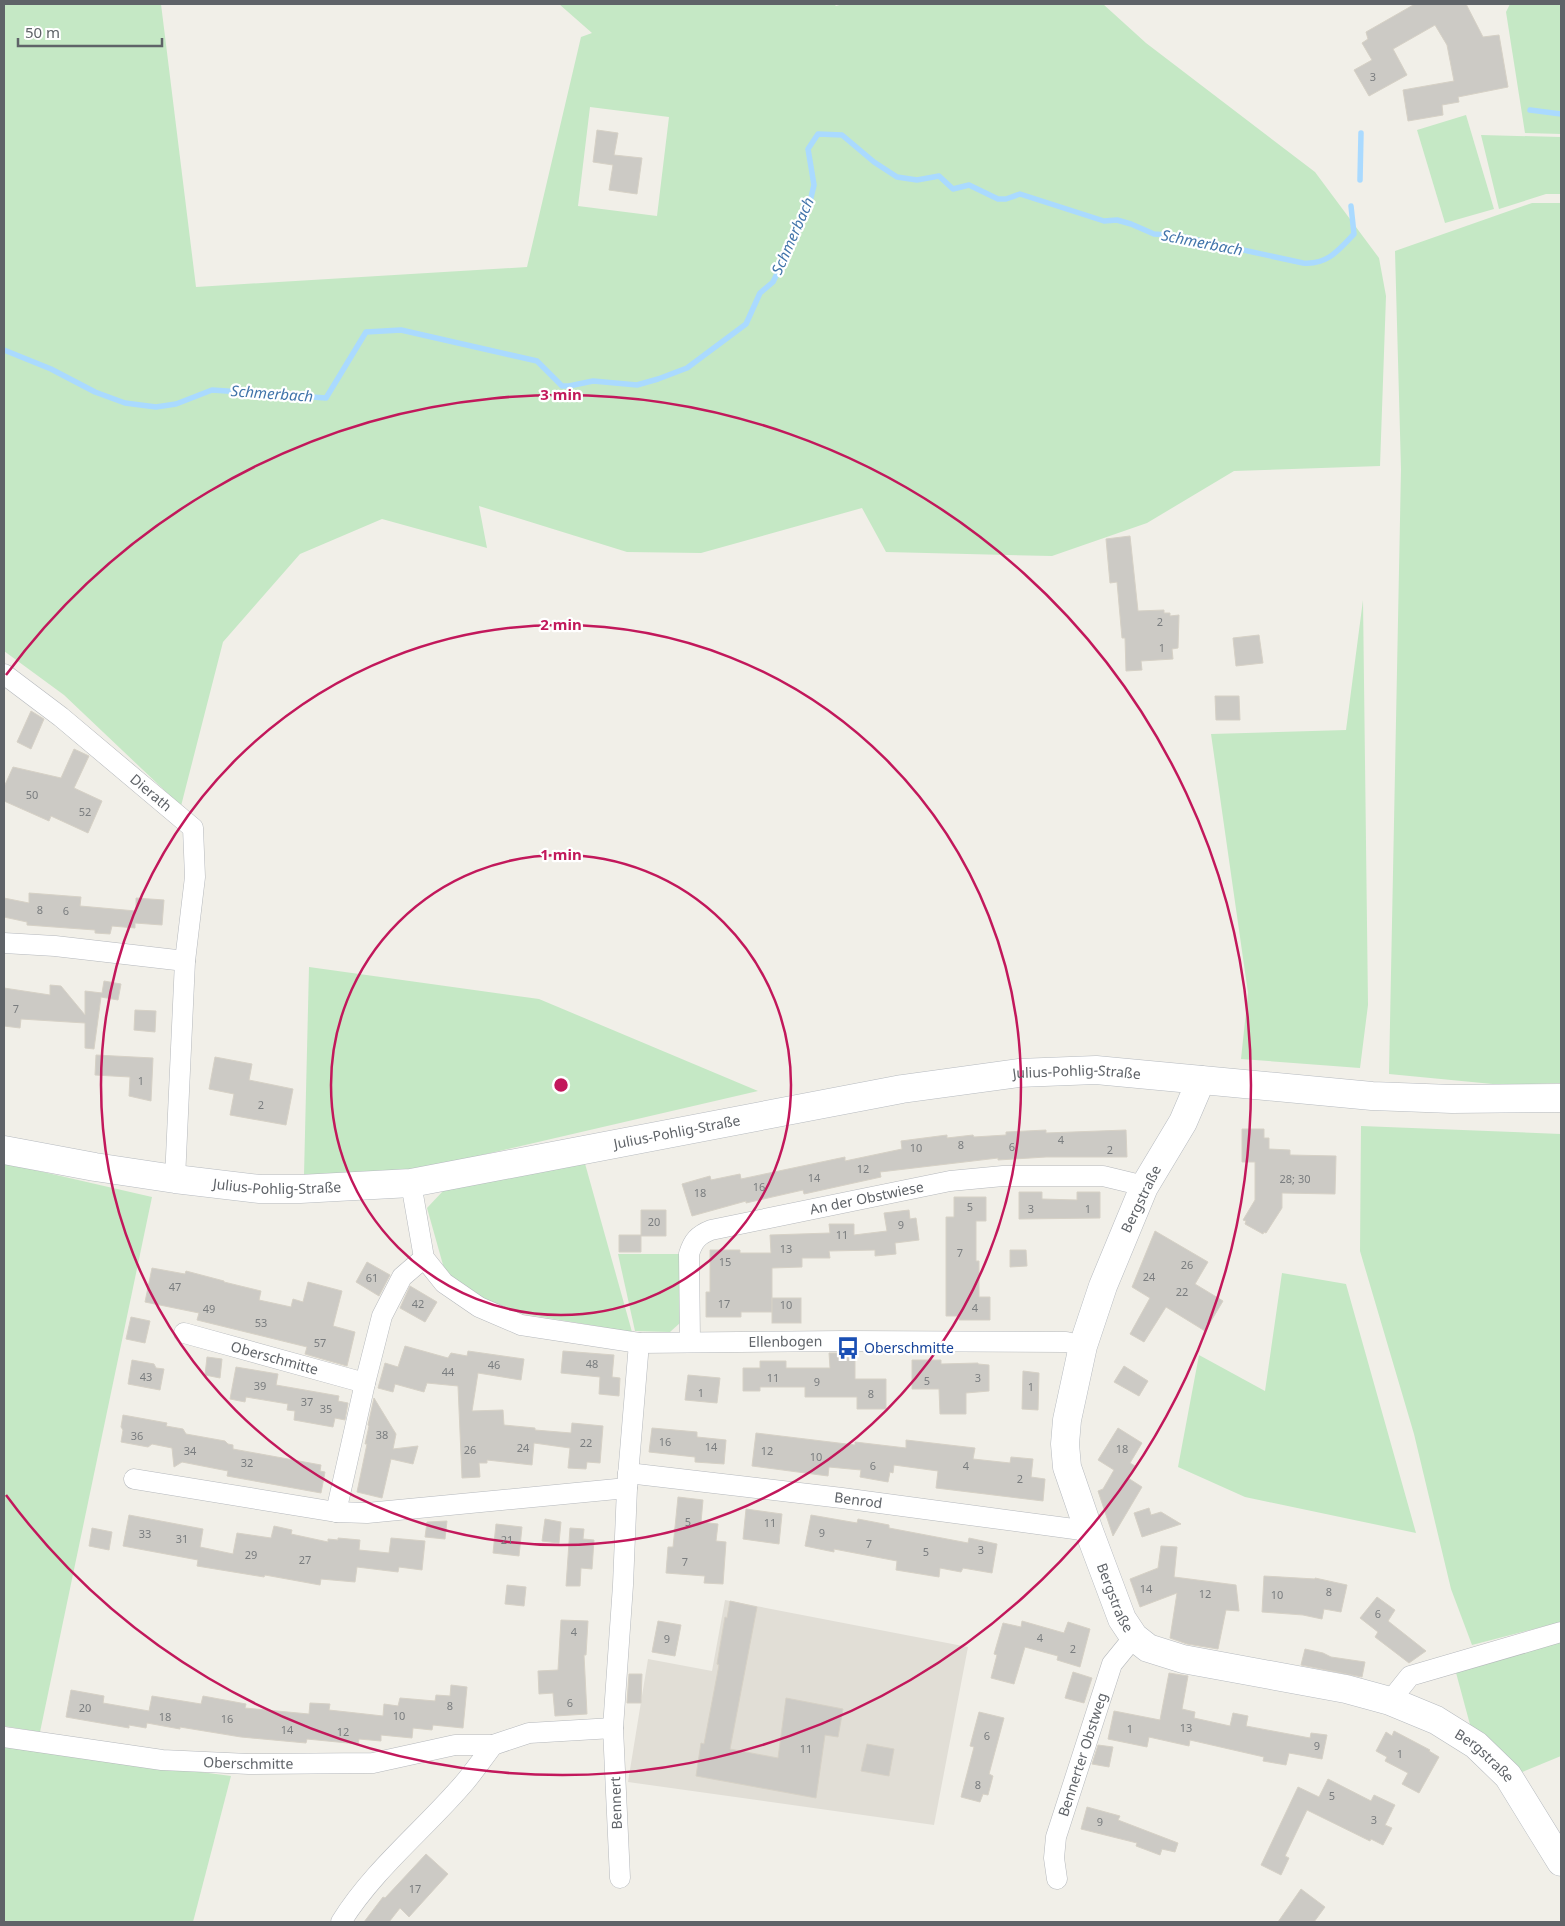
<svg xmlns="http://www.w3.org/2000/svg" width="1565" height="1926" viewBox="0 0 1565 1926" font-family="'Noto Sans',sans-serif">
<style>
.education{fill:#e1ded6}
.green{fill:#c5e8c5;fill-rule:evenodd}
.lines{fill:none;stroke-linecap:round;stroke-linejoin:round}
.stream{stroke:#aadaff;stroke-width:5.5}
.building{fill:#cccac5;stroke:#d6d1c6}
.street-casing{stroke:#b5b8bc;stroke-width:21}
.secondary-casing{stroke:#b6babf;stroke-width:29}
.street{stroke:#fff;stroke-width:20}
.secondary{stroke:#fff;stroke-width:28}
.ring{fill:none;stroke:#c2185b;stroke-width:2.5}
.labels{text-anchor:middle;stroke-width:4.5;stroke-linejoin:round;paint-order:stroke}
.number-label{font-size:11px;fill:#7a7d7f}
.street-label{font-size:14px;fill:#5f6368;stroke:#fff}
.transit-label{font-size:14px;fill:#164399;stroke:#fff;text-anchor:start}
.water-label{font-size:15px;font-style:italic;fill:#4174aa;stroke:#fff}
.centre{fill:#c2185b;stroke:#fff;stroke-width:2.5}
.ring-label{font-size:15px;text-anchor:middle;font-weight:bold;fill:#c2185b;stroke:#fff;stroke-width:4.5;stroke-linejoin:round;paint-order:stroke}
</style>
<rect width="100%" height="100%" fill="#f1efe8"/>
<polygon class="education" points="725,1600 968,1647 934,1825 628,1782 648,1659 712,1671"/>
<g class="green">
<path d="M4 4H161L196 287 527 267 581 37 592 33 559 4H834L836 6 843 4H1103L1146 43 1315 172 1379 258 1386 296 1380 466 1234 471 1147 523 1052 556 886 552 862 508 701 553 627 552 479 506 487 548 382 519 300 554 223 642 181 806 64 695 4 651ZM590 107 669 117 657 216 578 206Z"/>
<polygon points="1510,4 1561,4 1561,134 1525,133 1506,12"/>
<polygon points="1466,115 1494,209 1445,223 1417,130"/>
<polygon points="1481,135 1561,137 1561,194 1546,194 1499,209"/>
<polygon points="1532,203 1561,203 1561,1083 1503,1085 1389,1074 1401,469 1395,251"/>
<polygon points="1363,600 1368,1005 1360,1068 1241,1059 1248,993 1211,734 1346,730"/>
<polygon points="309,967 539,999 758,1091 413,1171 304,1175"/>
<polygon points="1361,1126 1561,1134 1561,1622 1472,1645 1451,1589 1414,1434 1360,1251"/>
<polygon points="584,1160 632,1332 518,1313 485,1299 445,1272 427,1208 443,1191"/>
<polygon points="4,1163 152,1197 40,1732 4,1726"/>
<polygon points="618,1254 683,1254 681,1322 670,1332 635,1331"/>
<polygon points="1282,1273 1346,1284 1416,1533 1245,1497 1178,1467 1199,1355 1265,1391"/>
<polygon points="1561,1642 1561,1756 1515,1775 1472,1732 1455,1669"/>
<polygon points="4,1746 231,1776 193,1922 4,1922"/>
</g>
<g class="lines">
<g class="stream">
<polyline points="1530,110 1561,114"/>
<polyline points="1360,180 1361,133"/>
<path d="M4 350 51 369 95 392 125 403 156 407 176 404 212 390 326 398 366 332 401 330 537 361 562 386H569L593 381 637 385 658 379 687 368 746 324 760 293 773 282 808 210 814 185 808 149 818 134 842 135 874 162 897 177 917 180 939 176 953 189 969 185 998 199H1006L1020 194 1104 221 1117 220 1131 224 1154 234 1179 236 1303 263C1327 265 1338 251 1354 234L1351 206"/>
</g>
</g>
<g class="building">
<polygon points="1415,4 1466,4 1483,37 1499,35 1508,87 1458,97 1459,102 1442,105 1443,115 1408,121 1403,90 1454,81 1447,45 1435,25 1393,49 1407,75 1369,96 1354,70 1372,60 1362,43 1368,39 1366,32"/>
<polygon points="597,130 618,133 614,155 642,158 637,194 609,190 613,165 593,162"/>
<polygon points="1130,536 1138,611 1164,610 1164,613 1170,613 1170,616 1179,615 1178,648 1172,649 1173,659 1141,661 1142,670 1126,671 1125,638 1122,638 1117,582 1110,583 1106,539"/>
<polygon points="1259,635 1263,663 1236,666 1233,638"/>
<polygon points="1215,696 1239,696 1240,720 1216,720"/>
<polygon points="31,711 44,719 31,749 17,742"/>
<polygon points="74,749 89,756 74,788 102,801 88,833 51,816 49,821 4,801 4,787 13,767 61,778"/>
<polygon points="29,893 81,897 80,906 136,911 136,898 164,900 162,925 135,923 135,928 112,926 110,934 95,933 95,930 27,925 27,922 4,917 4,898 29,903"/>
<polygon points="104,981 121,984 118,1000 101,997 94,1049 85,1048 85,1023 21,1019 20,1028 4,1026 4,988 50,995 50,985 61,986 85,1015 85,991 102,993"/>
<polygon points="135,1010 156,1011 155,1032 134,1030"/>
<polygon points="96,1055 153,1058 151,1101 129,1096 130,1077 95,1075"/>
<polygon points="215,1057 252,1064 249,1080 293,1089 286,1125 230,1115 234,1094 209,1089"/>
<polygon points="1242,1129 1264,1129 1264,1138 1269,1138 1269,1149 1290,1150 1290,1155 1336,1156 1335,1194 1282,1193 1282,1208 1266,1233 1264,1232 1263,1234 1245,1224 1246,1221 1243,1220 1255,1200 1255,1162 1242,1162"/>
<polygon points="1046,1130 1046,1133 1126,1130 1127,1157 1046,1157 998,1160 998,1158 880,1172 881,1177 804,1194 803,1190 746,1203 746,1201 692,1216 682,1184 710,1176 711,1180 740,1174 741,1179 845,1157 845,1161 902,1149 901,1141 947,1135 947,1138 973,1135 974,1137 1006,1135 1006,1132"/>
<polygon points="1019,1192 1042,1192 1042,1199 1077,1200 1077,1192 1100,1192 1100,1218 1019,1219"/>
<polygon points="954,1197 986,1197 986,1221 976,1221 976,1261 979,1261 979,1297 990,1297 990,1320 959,1320 959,1316 946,1316 946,1217 954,1217"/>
<polygon points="641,1210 666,1210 666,1236 641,1236 641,1252 619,1252 619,1235 641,1235"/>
<polygon points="909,1210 910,1219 916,1218 919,1240 895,1243 896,1254 875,1256 875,1250 829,1251 830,1258 802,1258 802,1267 772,1268 772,1312 741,1312 741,1317 706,1317 706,1292 710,1292 710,1250 740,1250 740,1253 771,1253 770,1235 830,1233 829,1224 854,1224 854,1235 887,1231 884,1213"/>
<polygon points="1155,1231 1208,1262 1195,1284 1223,1301 1205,1331 1166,1307 1144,1342 1130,1334 1150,1298 1132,1287"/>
<polygon points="1010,1250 1026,1250 1027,1266 1010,1267"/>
<polygon points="367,1262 390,1275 379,1296 356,1282"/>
<polygon points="152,1268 185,1274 186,1271 224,1281 224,1282 261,1291 259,1300 291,1307 293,1299 303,1302 308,1282 342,1291 333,1326 355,1332 347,1366 305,1354 307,1347 197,1320 199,1313 145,1302"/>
<polygon points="410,1286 437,1302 425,1322 400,1308"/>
<rect x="772" y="1298" width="29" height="25"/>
<polygon points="131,1317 150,1321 145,1343 126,1339"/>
<polygon points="405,1346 448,1358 451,1353 467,1356 468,1351 524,1359 521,1380 478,1373 472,1411 503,1410 504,1425 535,1428 535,1430 571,1433 572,1423 603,1426 600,1463 587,1462 586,1469 568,1468 570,1448 534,1443 532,1465 487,1460 487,1463 479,1463 480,1477 462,1478 458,1386 427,1383 424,1392 395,1384 393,1392 378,1388 385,1363 398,1367"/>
<polygon points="563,1351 614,1355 612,1377 620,1378 619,1396 599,1394 600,1377 561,1373"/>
<polygon points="829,1353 855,1353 855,1379 886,1379 886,1409 857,1409 857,1397 805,1397 805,1387 760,1387 760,1391 743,1391 743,1368 760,1368 760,1361 786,1361 786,1368 830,1368"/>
<polygon points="207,1357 222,1359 220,1378 205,1375"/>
<polygon points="132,1360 154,1364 156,1368 164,1369 160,1390 128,1384"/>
<polygon points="912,1360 941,1360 941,1364 978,1363 978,1364 989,1365 989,1391 966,1393 966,1414 940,1414 939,1389 912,1389"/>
<polygon points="1124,1366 1148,1381 1139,1396 1114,1382"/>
<polygon points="236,1367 278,1374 276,1385 339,1396 338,1401 348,1403 345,1420 335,1418 333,1427 294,1420 295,1411 287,1410 288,1404 246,1397 245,1402 230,1399"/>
<polygon points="1023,1371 1039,1373 1038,1410 1022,1409"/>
<polygon points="688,1375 720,1378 717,1403 685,1400"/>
<polygon points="374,1398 396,1434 393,1449 418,1446 413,1464 391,1459 382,1498 357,1492 367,1444 365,1444 369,1426 368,1425"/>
<polygon points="123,1415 167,1423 166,1426 183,1429 186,1434 225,1441 228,1444 233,1445 233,1449 321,1465 320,1471 325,1472 321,1493 227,1476 228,1471 182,1462 174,1467 172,1448 152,1444 148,1447 121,1442 123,1430 121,1427"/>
<polygon points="652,1428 697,1432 697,1437 726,1440 724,1464 695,1462 695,1457 649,1452"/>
<polygon points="1118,1428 1142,1443 1130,1463 1135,1466 1128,1478 1142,1487 1113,1536 1098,1491 1103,1489 1114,1470 1098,1460"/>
<polygon points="756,1433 855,1445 855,1442 906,1448 906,1440 975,1448 973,1459 1010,1463 1011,1457 1033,1459 1031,1477 1045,1479 1043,1501 936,1488 938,1471 894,1465 893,1473 890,1472 888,1482 860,1477 861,1470 829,1467 828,1476 752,1466"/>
<polygon points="678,1497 703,1500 701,1522 718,1524 716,1541 726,1542 723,1584 704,1583 705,1576 666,1573 668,1547 673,1547"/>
<polygon points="1149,1508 1151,1515 1161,1512 1181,1524 1142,1537 1134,1513"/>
<polygon points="746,1509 782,1514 779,1544 743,1539"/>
<polygon points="129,1515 203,1529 200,1547 233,1554 237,1533 271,1538 274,1526 292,1530 291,1534 328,1542 328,1539 338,1540 338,1538 360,1540 359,1550 389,1553 391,1538 425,1541 422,1570 399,1567 398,1572 357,1567 355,1582 321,1579 320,1585 265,1575 264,1577 197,1566 198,1560 123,1546"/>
<polygon points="811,1515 857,1523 858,1519 889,1525 889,1528 968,1543 969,1538 997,1544 992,1573 963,1568 961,1572 940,1568 939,1577 896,1570 897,1561 834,1549 834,1552 805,1546"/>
<polygon points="545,1519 561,1522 559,1543 542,1541"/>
<polygon points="447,1521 445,1539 425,1537 427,1522"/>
<polygon points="496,1524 522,1527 519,1556 493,1553"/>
<polygon points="92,1528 112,1532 109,1550 89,1546"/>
<polygon points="570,1528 584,1529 583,1539 594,1540 592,1569 581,1568 580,1586 566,1586"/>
<polygon points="1161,1546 1177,1547 1174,1577 1236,1585 1239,1611 1226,1610 1218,1649 1187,1644 1170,1638 1177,1593 1140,1607 1130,1579 1158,1568"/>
<polygon points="1264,1576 1315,1579 1315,1578 1347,1585 1341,1612 1324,1609 1322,1619 1303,1615 1262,1612"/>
<polygon points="507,1585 526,1587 524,1606 505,1604"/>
<polygon points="1377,1597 1395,1610 1388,1621 1426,1651 1409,1663 1375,1637 1378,1632 1360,1618"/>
<polygon points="730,1601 757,1607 730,1749 778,1758 786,1698 843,1709 838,1737 825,1735 816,1798 696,1776 701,1743 704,1744 719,1665 717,1664 725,1617 727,1618"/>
<polygon points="561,1620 588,1621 586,1655 584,1655 587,1714 555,1716 553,1693 539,1694 538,1671 558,1670"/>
<polygon points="658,1621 681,1625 675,1656 652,1652"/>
<polygon points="1022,1621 1064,1633 1068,1622 1090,1629 1080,1667 1057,1660 1058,1656 1025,1647 1014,1684 991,1678 997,1655 994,1654 1003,1623 1021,1627"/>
<polygon points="1305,1649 1323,1653 1331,1657 1365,1662 1362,1677 1301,1665"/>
<polygon points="1073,1672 1092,1678 1084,1703 1065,1698"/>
<polygon points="1169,1673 1188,1676 1182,1709 1195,1712 1194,1718 1230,1726 1233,1713 1248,1716 1246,1726 1310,1738 1311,1733 1327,1735 1322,1759 1289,1753 1286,1765 1263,1761 1264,1757 1190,1740 1189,1746 1149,1737 1147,1747 1108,1739 1114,1711 1160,1720"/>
<polygon points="629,1674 642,1674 641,1703 627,1703"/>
<polygon points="451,1685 467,1687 463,1728 433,1725 432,1730 413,1728 412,1738 381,1735 381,1741 359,1739 358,1744 307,1739 306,1743 241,1737 180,1727 180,1729 147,1723 146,1728 129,1725 129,1728 66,1717 71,1690 104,1696 103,1703 149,1711 152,1696 201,1704 203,1696 246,1704 245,1708 309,1714 310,1703 330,1704 329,1710 383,1716 384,1704 398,1706 400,1698 435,1701 436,1695 450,1696"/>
<polygon points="979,1712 1004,1718 989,1774 993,1776 988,1795 983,1794 980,1802 961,1797 974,1747 970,1746"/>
<polygon points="1394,1731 1430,1750 1429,1751 1439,1757 1419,1793 1402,1784 1408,1773 1385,1761 1387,1757 1376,1751 1386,1732 1392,1736"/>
<polygon points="867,1744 894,1749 889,1776 861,1771"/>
<polygon points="1098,1745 1113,1747 1109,1767 1092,1764"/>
<polygon points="1328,1779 1371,1801 1374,1795 1395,1805 1385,1825 1392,1828 1383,1845 1371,1839 1370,1841 1307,1810 1285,1856 1289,1858 1281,1875 1261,1865 1298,1787 1319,1797"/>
<polygon points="1087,1807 1120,1816 1118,1820 1178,1843 1175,1852 1162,1849 1160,1855 1136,1846 1137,1843 1081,1829"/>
<polygon points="426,1854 448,1874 409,1917 400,1908 389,1922 364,1922 383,1897 385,1898"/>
<polygon points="1301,1889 1325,1907 1314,1922 1278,1922"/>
</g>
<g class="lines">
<defs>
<g id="street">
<path id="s1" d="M4 674 61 717 193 828 195 877 185 961 175 1179"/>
<polyline points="4,943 55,946 185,961"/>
<path id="s2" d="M411 1183 424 1258 444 1283 479 1307 521 1325 639 1343 845 1341 1066 1342 1083 1346"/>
<path id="s3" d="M184 1333 365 1383 336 1512"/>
<path id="s4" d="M690 1341 689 1254C693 1241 698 1235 711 1230L950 1181 1003 1176H1103L1132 1183 1144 1187"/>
<polyline points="365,1383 382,1316 402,1277 424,1258"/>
<path id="s5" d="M628 1473 842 1498 1089 1531"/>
<polyline points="134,1479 336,1512 367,1513 627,1488"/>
<polyline points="1390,1701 1410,1676 1561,1632"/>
<path id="s6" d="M4 1737 162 1760 249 1764 373 1763 455 1745H493L529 1733 613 1728"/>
<polyline points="620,1878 613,1728 623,1585 627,1488 639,1343"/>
<path id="s7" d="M1057 1879 1054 1858 1056 1837 1112 1664 1134 1637"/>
<path d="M341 1922C374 1869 425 1829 465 1782 475 1770 484 1757 493 1745"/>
</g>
<g id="secondary">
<path id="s8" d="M1201 1080 1183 1122 1144 1187 1103 1286 1083 1346 1067 1420 1065 1444 1067 1467 1089 1531 1122 1619 1134 1637 1148 1648 1183 1659 1346 1689 1390 1701 1436 1720 1476 1745 1508 1776 1561 1862"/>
<path id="s9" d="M4 1150 95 1167 175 1179 260 1189H300L411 1183 902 1089 1018 1073 1096 1070 1372 1096 1452 1099 1561 1098"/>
</g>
</defs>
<use href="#street" class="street-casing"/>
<use href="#secondary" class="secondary-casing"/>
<use href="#street" class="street"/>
<use href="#secondary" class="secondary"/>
</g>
<g class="ring">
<circle cx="561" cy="1085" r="230"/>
<circle cx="561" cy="1085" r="460"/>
<path d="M6 675A690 690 0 1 1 6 1495"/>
</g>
<defs>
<symbol id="bus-bare" viewBox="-9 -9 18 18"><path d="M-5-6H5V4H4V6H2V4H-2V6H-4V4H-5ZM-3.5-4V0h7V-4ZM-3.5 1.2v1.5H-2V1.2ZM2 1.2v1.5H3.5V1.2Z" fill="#1a4fb4" stroke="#fff" stroke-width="2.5" paint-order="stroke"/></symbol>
</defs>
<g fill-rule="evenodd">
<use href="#bus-bare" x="832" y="1332" width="32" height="32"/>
</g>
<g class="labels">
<g class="number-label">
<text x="1373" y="81">3</text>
<text x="1160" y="626">2</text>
<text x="1162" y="652">1</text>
<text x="32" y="799">50</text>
<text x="85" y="816">52</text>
<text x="40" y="914">8</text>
<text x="66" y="915">6</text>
<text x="16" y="1013">7</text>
<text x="141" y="1085">1</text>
<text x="261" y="1109">2</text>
<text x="1061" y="1144">4</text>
<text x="961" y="1149">8</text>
<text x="1012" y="1151">6</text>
<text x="916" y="1152">10</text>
<text x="1110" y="1154">2</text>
<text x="863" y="1173">12</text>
<text x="814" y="1182">14</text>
<text x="1295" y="1183">28; 30</text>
<text x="759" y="1191">16</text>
<text x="700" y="1197">18</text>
<text x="970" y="1211">5</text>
<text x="1031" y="1213">3</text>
<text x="1088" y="1213">1</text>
<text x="654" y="1226">20</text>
<text x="901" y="1229">9</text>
<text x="842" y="1239">11</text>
<text x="786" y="1253">13</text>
<text x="960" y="1257">7</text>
<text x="725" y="1266">15</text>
<text x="1187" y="1269">26</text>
<text x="1149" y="1281">24</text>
<text x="372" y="1282">61</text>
<text x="175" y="1291">47</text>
<text x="1182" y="1296">22</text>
<text x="418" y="1308">42</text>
<text x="724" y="1308">17</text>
<text x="786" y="1309">10</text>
<text x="975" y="1312">4</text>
<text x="209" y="1313">49</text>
<text x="261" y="1327">53</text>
<text x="320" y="1347">57</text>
<text x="592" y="1368">48</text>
<text x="494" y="1369">46</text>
<text x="448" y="1376">44</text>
<text x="146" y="1381">43</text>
<text x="773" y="1382">11</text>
<text x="978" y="1382">3</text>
<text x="927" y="1385">5</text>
<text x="817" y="1386">9</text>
<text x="260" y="1390">39</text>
<text x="1031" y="1391">1</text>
<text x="701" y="1397">1</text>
<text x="871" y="1398">8</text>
<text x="307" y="1406">37</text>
<text x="326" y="1413">35</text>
<text x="382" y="1439">38</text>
<text x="137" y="1440">36</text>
<text x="665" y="1446">16</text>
<text x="586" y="1447">22</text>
<text x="711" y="1451">14</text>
<text x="523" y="1452">24</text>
<text x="1122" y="1453">18</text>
<text x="470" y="1454">26</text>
<text x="190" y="1455">34</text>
<text x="767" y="1455">12</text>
<text x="816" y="1461">10</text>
<text x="247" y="1467">32</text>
<text x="873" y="1470">6</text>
<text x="966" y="1470">4</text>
<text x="1020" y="1483">2</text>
<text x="688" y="1526">5</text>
<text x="770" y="1527">11</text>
<text x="822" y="1537">9</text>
<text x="145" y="1538">33</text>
<text x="182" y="1543">31</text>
<text x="507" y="1544">21</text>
<text x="869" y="1548">7</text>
<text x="981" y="1554">3</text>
<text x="926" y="1556">5</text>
<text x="251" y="1559">29</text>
<text x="305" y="1564">27</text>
<text x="685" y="1566">7</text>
<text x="1146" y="1593">14</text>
<text x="1329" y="1596">8</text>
<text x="1205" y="1598">12</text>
<text x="1277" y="1599">10</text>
<text x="1378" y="1618">6</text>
<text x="574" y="1636">4</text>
<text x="1040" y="1642">4</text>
<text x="667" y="1643">9</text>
<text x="1073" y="1653">2</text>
<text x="570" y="1707">6</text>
<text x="450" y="1710">8</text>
<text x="85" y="1712">20</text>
<text x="399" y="1720">10</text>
<text x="165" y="1721">18</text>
<text x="227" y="1723">16</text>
<text x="1186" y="1732">13</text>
<text x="1130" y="1733">1</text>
<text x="287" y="1734">14</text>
<text x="343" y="1736">12</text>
<text x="987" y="1740">6</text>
<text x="1317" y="1750">9</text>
<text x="806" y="1753">11</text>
<text x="1400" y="1758">1</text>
<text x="978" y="1789">8</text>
<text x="1332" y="1800">5</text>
<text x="1374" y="1824">3</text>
<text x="1100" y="1826">9</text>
<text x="415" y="1893">17</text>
</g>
<g class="street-label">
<text dy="5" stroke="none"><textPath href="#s1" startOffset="189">Dierath</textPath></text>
<text dy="5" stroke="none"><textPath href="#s9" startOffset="1086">Julius-Pohlig-Straße</textPath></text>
<text dy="5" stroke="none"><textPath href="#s9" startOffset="681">Julius-Pohlig-Straße</textPath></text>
<text dy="5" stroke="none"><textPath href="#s9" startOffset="276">Julius-Pohlig-Straße</textPath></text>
<text dy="5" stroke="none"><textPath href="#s4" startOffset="280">An der Obstwiese</textPath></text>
<text transform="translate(1141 1199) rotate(-64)" y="5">Bergstraße</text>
<text dy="5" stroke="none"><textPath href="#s2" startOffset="462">Ellenbogen</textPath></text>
<text dy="5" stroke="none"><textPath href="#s3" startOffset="94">Oberschmitte</textPath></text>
<text dy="5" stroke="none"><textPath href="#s5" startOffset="232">Benrod</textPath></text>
<text dy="5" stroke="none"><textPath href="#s8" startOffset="554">Bergstraße</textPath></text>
<text dy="5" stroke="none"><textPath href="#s7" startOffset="129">Bennerter Obstweg</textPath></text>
<text dy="5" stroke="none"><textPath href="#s8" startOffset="974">Bergstraße</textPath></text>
<text dy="5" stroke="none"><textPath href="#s6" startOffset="246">Oberschmitte</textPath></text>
<text transform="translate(616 1803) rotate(-92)" y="5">Bennert</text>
</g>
<g class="transit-label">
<text x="864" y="1353">Oberschmitte</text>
</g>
<g class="water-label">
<text transform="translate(793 236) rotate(-66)" y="5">Schmerbach</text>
<text transform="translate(1202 243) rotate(11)" y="5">Schmerbach</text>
<text transform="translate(272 394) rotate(4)" y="5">Schmerbach</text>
</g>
</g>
<circle cx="561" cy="1085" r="8" class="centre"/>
<g class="ring-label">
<text x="561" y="400">3 min</text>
<text x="561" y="630">2 min</text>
<text x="561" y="860">1 min</text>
</g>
<rect width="1565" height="1926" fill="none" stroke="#5f6368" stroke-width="10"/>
<path d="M18 38v8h144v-8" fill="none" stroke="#5f6368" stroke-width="2.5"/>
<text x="25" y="38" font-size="15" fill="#5f6368" stroke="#ffffff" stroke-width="4" paint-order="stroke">50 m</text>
</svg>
